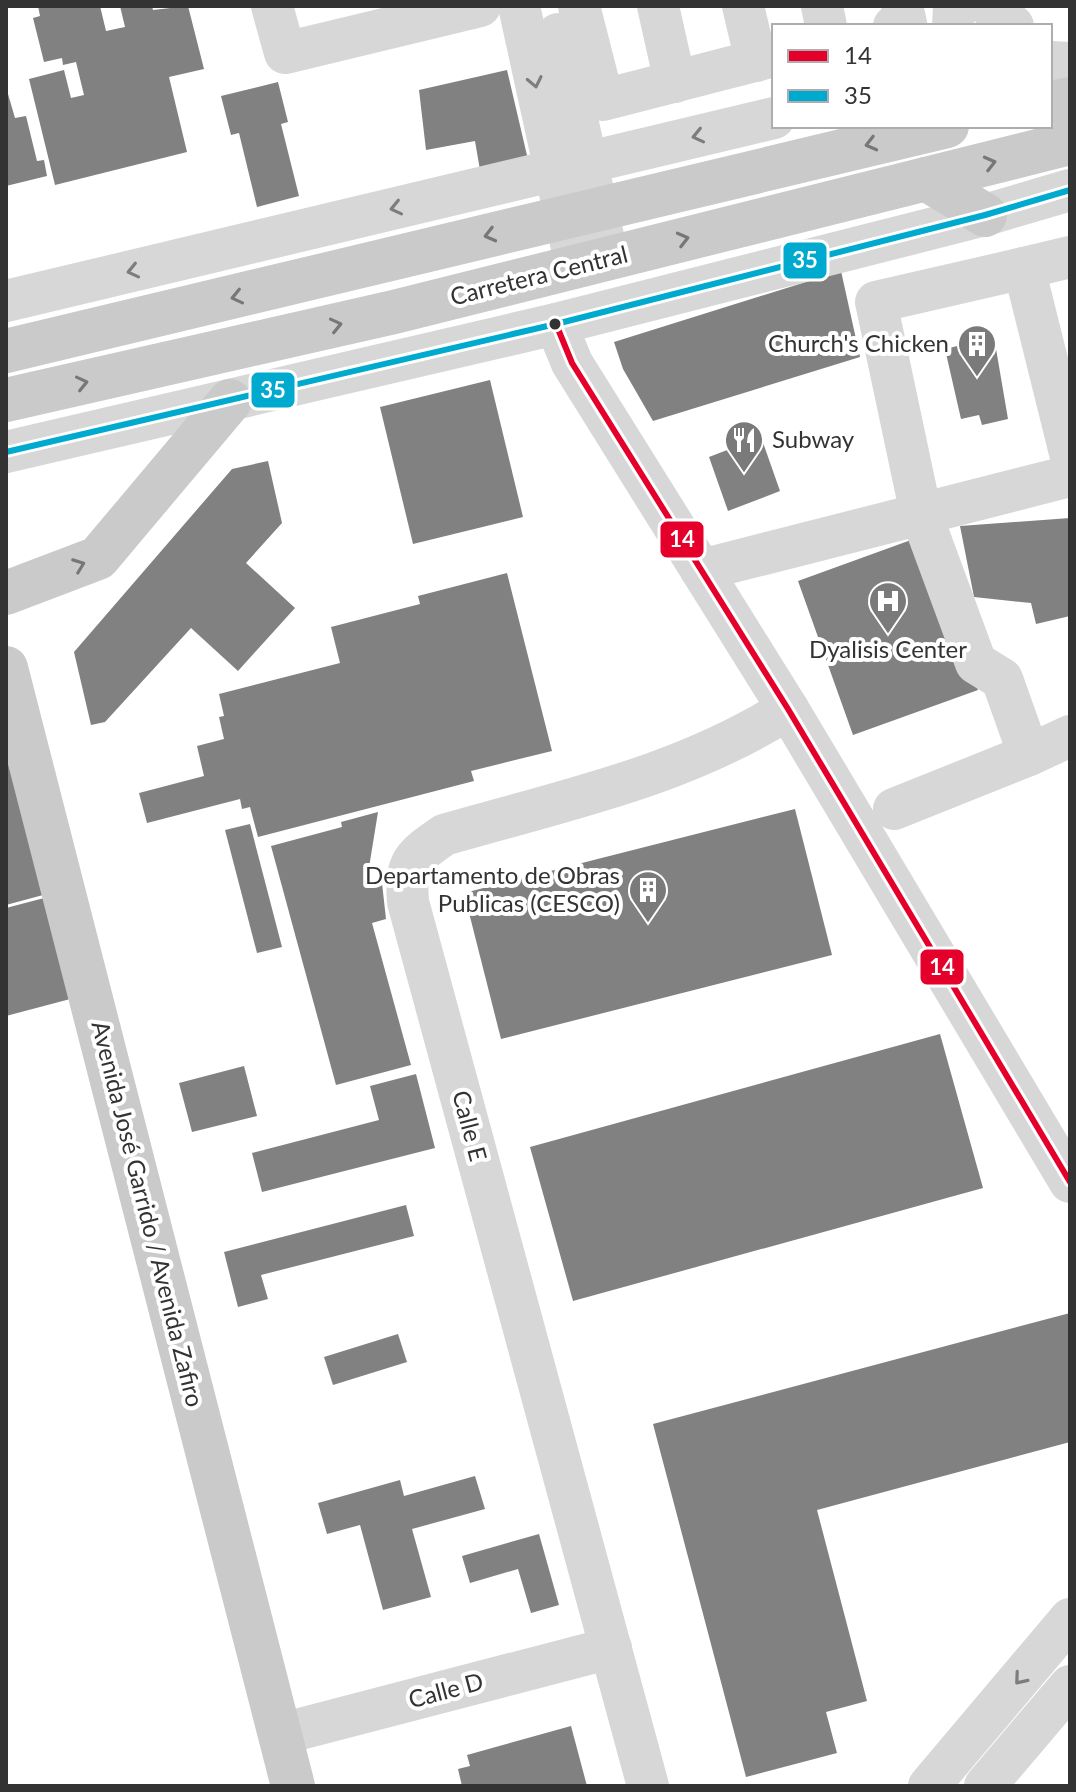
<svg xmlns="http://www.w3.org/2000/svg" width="1076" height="1792" viewBox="0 0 1076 1792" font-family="Lato,sans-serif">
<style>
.building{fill:#818181}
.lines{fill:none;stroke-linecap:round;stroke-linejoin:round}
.minor{stroke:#d7d7d7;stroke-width:42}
.major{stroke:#cacaca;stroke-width:44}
.bus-1-casing{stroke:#fff;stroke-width:12}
.bus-2-casing{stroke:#fff;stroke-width:12}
.bus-1{stroke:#e4002b;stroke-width:6}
.bus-2{stroke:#00a9ce;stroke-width:6}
.oneway{stroke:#7d7d7d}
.oneway2{stroke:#777}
.bus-dot{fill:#333;stroke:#fff;stroke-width:3}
.labels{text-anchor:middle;stroke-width:8;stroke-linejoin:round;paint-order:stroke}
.street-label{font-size:24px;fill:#333;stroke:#fff}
.poi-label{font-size:24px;fill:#333;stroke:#fff;text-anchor:end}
.line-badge{stroke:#fff;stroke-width:3}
.badge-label{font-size:22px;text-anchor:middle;font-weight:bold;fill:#fff}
</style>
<rect width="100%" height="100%" fill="#fff"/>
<g class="building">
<polygon points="38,6 100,6 106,31 125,27 120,6 152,6 153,10 188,6 204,69 169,77 187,152 55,185 29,79 64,70 71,98 84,95 76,62 63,65 62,58 44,62 33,18 40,16"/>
<polygon points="507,70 529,164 481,176 475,141 426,150 419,90"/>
<polygon points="278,82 288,122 281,124 299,196 257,207 239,133 231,135 221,96"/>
<polygon points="6,87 15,118 26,116 37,161 44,160 47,176 6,186"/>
<polygon points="841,271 860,357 653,421 623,369 614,342"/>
<polygon points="994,337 1008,419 982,425 979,415 961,419 945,349"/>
<polygon points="490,380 523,517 413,544 380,407"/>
<polygon points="761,437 780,491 728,511 709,457"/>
<polygon points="268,461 282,523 246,563 295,608 238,671 191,628 105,722 91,725 74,652 232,469"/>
<polygon points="1070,518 1070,616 1036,624 1031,603 974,597 960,526"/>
<polygon points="922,536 978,690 853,735 798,581"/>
<polygon points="507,573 552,751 471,771 474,781 258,837 250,807 242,809 240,799 147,823 139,793 204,776 197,746 224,739 219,717 224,716 219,694 340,663 331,627 420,604 418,596"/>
<polygon points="6,752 43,895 6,905"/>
<polygon points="795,809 832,955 501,1039 464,893"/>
<polygon points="378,812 366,886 382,883 386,919 372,923 411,1065 336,1085 271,846 342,827 341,822"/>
<polygon points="250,824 282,947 257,953 225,830"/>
<polygon points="48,897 74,998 6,1016 6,908"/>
<polygon points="940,1034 983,1188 573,1301 530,1147"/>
<polygon points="244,1066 257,1116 192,1132 179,1083"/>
<polygon points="416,1074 435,1148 262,1192 252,1153 379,1120 370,1086"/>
<polygon points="406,1205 414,1236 261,1275 268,1299 238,1307 224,1252"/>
<polygon points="1070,1313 1070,1442 817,1510 867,1701 826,1712 837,1753 746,1777 653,1424"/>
<polygon points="398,1334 407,1362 333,1385 324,1357"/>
<polygon points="475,1476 485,1509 412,1529 431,1597 383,1610 360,1525 327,1534 318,1503 400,1480 404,1496"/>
<polygon points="539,1534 559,1605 531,1613 518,1569 470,1583 462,1556"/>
<polygon points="571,1726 587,1786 462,1786 458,1769 470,1766 467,1755"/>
</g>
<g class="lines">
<g class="minor">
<polyline points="272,6 285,53 480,6"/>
<polyline points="519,6 576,266"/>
<polyline points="579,6 603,100 774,56"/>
<polyline points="658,6 675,82"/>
<polyline points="743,6 756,61"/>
<polyline points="822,6 826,26"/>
<polyline points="989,6 1013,26"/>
<polyline points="894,26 906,23 902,6"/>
<polyline points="953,26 954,6"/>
<polyline points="558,34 608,258"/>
<polyline points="1050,62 1070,63"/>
<polyline points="1024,268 1070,257"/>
<polyline points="6,301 774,118"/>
<polyline points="556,324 572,363 788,709 1070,1182"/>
<polyline points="6,452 556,324 985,215 1070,190"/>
<polyline points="1070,453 1024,268 876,302 921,514 976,663 1002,679 1029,755 1070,736"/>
<polyline points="701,570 1070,476"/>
<polyline points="894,809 1029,755"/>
<polyline points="281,1734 611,1648"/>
<path d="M648 1786 408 902C405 862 412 857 444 835 564 800 681 777 788 709"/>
<polyline points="929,1786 1070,1619"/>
<polyline points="985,1786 1070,1686"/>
</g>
<g class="major">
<polyline points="1050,103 1070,99"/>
<polyline points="926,179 985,215"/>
<polyline points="6,351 947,126"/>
<polyline points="6,400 394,312 1070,143"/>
<polyline points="6,593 98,558 230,401"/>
<polyline points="6,668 293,1786"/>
</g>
<defs>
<polyline id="bus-1" points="556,324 572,363 788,709 1070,1182"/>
<polyline id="bus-2" points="6,452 556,324 985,215 1070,190"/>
</defs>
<use href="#bus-1" class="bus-1-casing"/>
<use href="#bus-2" class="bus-2-casing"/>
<use href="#bus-1" class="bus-1"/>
<use href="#bus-2" class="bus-2"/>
</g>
<defs><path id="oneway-chevron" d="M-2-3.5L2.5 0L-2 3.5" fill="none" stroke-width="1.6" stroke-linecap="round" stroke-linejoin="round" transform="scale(2)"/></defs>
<g class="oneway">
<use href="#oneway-chevron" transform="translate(535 82) rotate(78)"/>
<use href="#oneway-chevron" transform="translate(698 136) rotate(167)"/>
<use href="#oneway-chevron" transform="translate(396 208) rotate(167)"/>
<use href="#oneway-chevron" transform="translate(133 271) rotate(167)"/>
<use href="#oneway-chevron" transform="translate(1020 1679) rotate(130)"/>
</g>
<g class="oneway2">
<use href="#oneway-chevron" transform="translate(871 144) rotate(166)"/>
<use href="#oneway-chevron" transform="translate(990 163) rotate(-14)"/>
<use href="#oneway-chevron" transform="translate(490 235) rotate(166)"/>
<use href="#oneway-chevron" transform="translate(683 239) rotate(-14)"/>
<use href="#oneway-chevron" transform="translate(237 297) rotate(167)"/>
<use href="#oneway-chevron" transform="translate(336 325) rotate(-13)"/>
<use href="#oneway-chevron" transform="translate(82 383) rotate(-13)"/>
<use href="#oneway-chevron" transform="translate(79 565) rotate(-21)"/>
</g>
<defs>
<symbol id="building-pin" viewBox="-11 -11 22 30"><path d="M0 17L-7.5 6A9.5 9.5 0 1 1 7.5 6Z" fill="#7a7a7a" stroke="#fff"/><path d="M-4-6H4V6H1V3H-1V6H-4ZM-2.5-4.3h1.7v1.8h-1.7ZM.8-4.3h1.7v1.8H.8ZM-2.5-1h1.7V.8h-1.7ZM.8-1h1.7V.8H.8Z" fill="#fff"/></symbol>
<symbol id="restaurant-pin" viewBox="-11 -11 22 30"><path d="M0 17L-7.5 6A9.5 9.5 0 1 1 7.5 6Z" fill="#7a7a7a" stroke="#fff"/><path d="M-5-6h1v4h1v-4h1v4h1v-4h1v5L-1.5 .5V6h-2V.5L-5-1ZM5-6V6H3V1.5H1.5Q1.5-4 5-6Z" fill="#fff"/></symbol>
<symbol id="hospital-pin" viewBox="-11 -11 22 30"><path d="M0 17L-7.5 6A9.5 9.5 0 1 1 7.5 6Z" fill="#7a7a7a" stroke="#fff"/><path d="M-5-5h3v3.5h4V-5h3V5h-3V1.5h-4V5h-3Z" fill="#fff"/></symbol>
</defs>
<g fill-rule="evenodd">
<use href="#building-pin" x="955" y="322" width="44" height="60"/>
<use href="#restaurant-pin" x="722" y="418" width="44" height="60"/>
<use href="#hospital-pin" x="866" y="579" width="44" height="60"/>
<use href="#building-pin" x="626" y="868" width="44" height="60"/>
</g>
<circle class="bus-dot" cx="555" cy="324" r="7"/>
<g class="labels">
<g class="street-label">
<text transform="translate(539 276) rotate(-14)" y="8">Carretera Central</text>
<text transform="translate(469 1126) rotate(75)" y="8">Calle E</text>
<text transform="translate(147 1214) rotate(76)" y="8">Avenida José Garrido / Avenida Zafiro</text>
<text transform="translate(446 1691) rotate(-15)" y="8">Calle D</text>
</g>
<g class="poi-label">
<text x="949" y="352">Church's Chicken</text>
<text x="772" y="448" text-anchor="start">Subway</text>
<text x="888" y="658" text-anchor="middle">Dyalisis Center</text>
<text x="620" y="884">Departamento de Obras<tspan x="620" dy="28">Publicas (CESCO)</tspan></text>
</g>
</g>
<g class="line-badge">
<rect x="782" y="241" width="46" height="39" rx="8" fill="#00a9ce"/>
<rect x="250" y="371" width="46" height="38" rx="8" fill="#00a9ce"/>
<rect x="659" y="520" width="46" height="39" rx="8" fill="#e4002b"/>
<rect x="919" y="948" width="46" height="38" rx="8" fill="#e4002b"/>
</g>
<g class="badge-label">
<text x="805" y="268">35</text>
<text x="273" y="398">35</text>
<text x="682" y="547">14</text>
<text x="942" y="975">14</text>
</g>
<rect width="1076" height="1792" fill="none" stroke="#333333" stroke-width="16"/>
<rect x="772" y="24" width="280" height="104" fill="#ffffff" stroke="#adadad" stroke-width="2"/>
<rect x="788" y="50" width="40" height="12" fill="#e4002b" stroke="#adadad" stroke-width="2"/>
<text x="844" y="64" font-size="24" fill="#333333">14</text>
<rect x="788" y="90" width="40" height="12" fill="#00a9ce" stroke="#adadad" stroke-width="2"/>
<text x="844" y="104" font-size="24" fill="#333333">35</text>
</svg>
